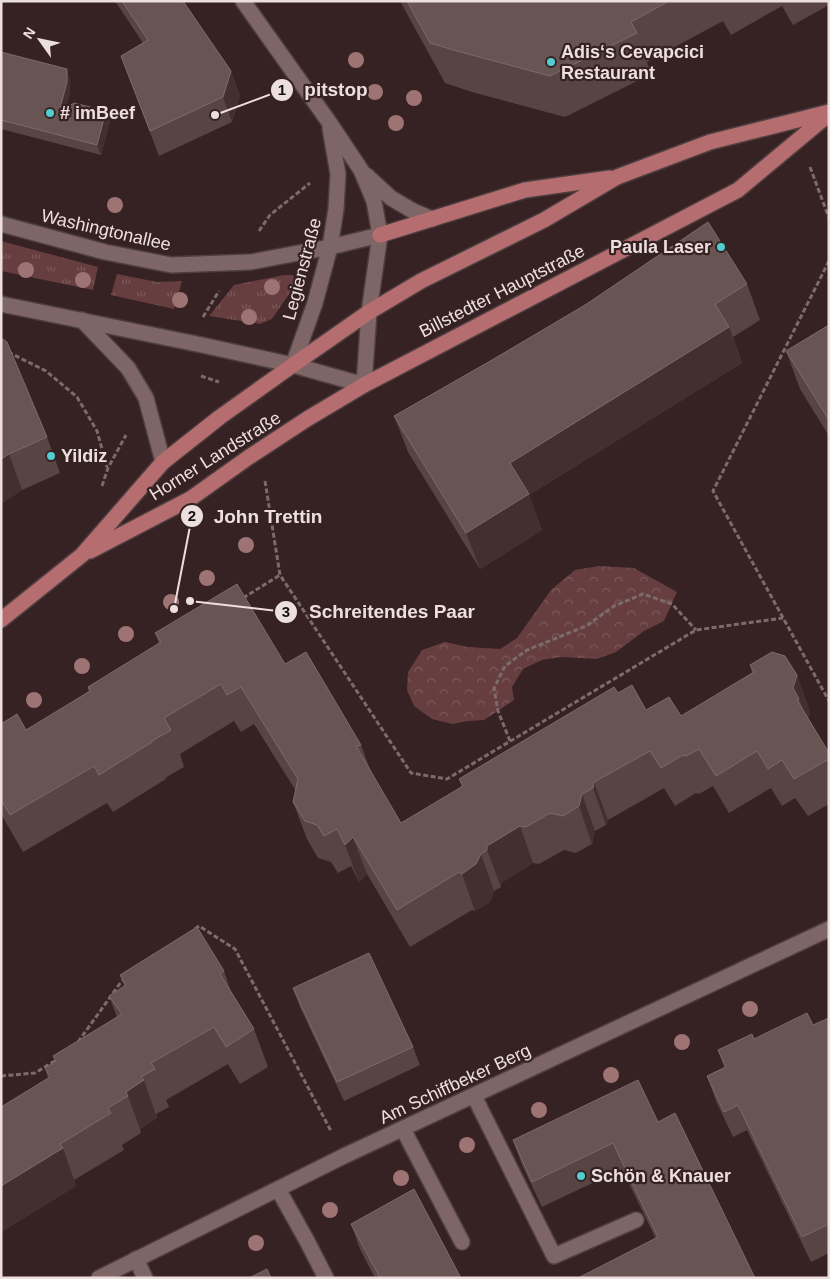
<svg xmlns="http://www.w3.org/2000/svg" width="830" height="1279" viewBox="0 0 830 1279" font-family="Arial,sans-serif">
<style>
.grass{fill:url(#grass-tufts)}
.park{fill:url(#park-crowns)}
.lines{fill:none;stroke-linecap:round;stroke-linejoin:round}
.minor-casing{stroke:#4f3e3f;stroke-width:18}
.major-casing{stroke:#4f3e3f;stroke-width:18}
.path{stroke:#7d6b6b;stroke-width:3;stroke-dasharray:5 2.5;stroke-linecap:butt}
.minor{stroke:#7e6666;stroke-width:15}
.major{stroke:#b56d70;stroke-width:15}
.tree{fill:#9e7373}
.wall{fill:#594444}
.shaded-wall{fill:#442f2f}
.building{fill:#695454;stroke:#7e6a6a}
.poi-dot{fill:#51ccd1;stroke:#362222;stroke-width:2}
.labels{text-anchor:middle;stroke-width:4.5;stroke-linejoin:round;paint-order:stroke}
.poi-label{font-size:18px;font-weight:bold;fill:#eedfdf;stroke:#362222;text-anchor:start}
.street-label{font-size:18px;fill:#eedfdf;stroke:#362222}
.leader{fill:none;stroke:#eedfdf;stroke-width:2}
.callout-dot{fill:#eedfdf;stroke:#362222;stroke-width:2}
.mark-label{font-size:15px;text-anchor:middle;font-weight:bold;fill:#111}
.callout-label{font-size:19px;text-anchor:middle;font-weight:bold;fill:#eedfdf;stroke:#362222;stroke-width:4.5;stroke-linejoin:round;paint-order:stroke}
</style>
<defs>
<pattern id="grass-tufts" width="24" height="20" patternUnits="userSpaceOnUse" patternTransform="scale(1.25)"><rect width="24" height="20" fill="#663e3f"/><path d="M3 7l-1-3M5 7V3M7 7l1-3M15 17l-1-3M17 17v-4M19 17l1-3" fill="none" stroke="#7c595a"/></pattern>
<pattern id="park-crowns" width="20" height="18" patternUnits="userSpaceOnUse" patternTransform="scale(1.25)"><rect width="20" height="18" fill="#663e3f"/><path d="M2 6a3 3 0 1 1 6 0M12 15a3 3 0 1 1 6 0" fill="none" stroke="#7c595a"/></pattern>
</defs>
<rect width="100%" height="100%" fill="#362222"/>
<g class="grass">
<polygon points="1,241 98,267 93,290 1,271"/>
<polygon points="117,274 157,282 182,281 174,309 111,295"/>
<polygon points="284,275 293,275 296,284 272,319 260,324 209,316 234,285"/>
</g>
<polygon class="park" points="599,566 634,568 677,592 664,621 644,631 616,652 597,659 561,657 542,660 523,669 512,687 514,700 484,720 468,721 452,724 432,719 414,706 407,690 408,672 422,650 445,642 468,647 500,649 517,638 551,590 575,570"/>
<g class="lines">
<defs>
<g id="minor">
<polyline points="366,175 391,198 413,211 432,219"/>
<polyline points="1,224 105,252 171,265 251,262 330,247 380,235"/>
<polyline points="1,304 202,345 293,365 364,385 369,312 380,235 374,201 361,170 329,122 243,1"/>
<polyline points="82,320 128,368 146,398 163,462"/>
<polyline points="293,365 315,303 330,247 336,209 338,174 330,128"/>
<polyline points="474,1096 554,1256 636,1220"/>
<polyline points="403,1129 462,1242"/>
<polyline points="278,1189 307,1241 326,1278"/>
<polyline points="136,1259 145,1278"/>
<polyline points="99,1278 344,1156 829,929"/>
</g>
<g id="major">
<polyline points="380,235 525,190 610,178"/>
<polyline points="90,551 190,499 249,457 307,419 364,385 738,190 828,115"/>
<polyline points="1,620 82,555 163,462 220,417 293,365 369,312 421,281 544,220 617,177 710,142 829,112"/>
</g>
</defs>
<use href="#minor" class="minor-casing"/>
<use href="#major" class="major-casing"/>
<g class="path">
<polyline points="810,167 829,218"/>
<polyline points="259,231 270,215 310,183"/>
<polyline points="829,261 713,491 829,701"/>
<polyline points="203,317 219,291"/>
<polyline points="1,350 10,353 46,371 77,397 97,431 107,467"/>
<polyline points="201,376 219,382"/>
<polyline points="265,481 280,575 411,773 447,779 696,630 783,618"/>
<polyline points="102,486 108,468 126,435"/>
<polyline points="243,598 280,575"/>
<polyline points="510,741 498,711 494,688 505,666 527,650 586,626 614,606 643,594 672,604 696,630"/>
<polyline points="195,929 199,926 235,949 331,1131"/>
<polyline points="78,1042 121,982 125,979"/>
<polyline points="1,1076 35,1073 58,1059"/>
</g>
<use href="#minor" class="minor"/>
<use href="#major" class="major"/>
</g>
<g class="tree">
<circle cx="356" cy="60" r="8"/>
<circle cx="375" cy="92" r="8"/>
<circle cx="414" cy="98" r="8"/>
<circle cx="396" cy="123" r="8"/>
<circle cx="115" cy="205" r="8"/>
<circle cx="26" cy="270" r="8"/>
<circle cx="83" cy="280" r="8"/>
<circle cx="272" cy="287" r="8"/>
<circle cx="180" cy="300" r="8"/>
<circle cx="249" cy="317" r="8"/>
<circle cx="246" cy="545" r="8"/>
<circle cx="207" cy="578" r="8"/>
<circle cx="171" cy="602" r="8"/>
<circle cx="126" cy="634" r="8"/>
<circle cx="82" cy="666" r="8"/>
<circle cx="34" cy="700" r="8"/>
<circle cx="750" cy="1009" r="8"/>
<circle cx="682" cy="1042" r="8"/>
<circle cx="611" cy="1075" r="8"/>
<circle cx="539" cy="1110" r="8"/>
<circle cx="467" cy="1145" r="8"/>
<circle cx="401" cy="1178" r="8"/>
<circle cx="330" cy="1210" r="8"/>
<circle cx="256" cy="1243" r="8"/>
</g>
<g class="wall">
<polygon points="115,1 183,1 231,71 240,96 232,122 159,156 121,56 143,43"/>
<polygon points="400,1 829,1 829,5 793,25 782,6 731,35 723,21 647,62 651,74 565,117 472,92 445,83"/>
<polygon points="1,52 70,79 70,92 66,108 110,121 101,155 1,129"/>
<polygon points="747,284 760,320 733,337 742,363 529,495 542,530 480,569 408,452 394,416"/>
<polygon points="829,325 829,436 800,389 786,351"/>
<polygon points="1,338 47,437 60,473 22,490 1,504"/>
<polygon points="155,633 285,664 361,745 371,772 401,823 462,787 459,779 618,693 646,710 681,716 752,673 750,665 797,675 810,712 808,719 829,753 829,804 808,816 795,798 782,806 771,788 729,813 713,786 699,794 696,793 675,806 664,788 608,820 606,825 595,831 592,844 576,853 564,850 539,864 533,863 501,883 501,887 494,891 490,902 475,911 472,910 410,947 367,874 359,882 351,866 338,873 331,862 318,858 307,839 293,802 296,791 254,724 241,732 234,721 180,754 184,767 165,778 166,779 113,812 107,803 23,852 1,814 1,724 26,730 89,692 88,687 159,644"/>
<polygon points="224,971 231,992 254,1029 268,1067 240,1084 228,1064 166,1100 169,1107 156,1114 157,1118 140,1129 141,1133 122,1145 124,1150 74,1180 76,1186 1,1232 48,1078 45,1068 56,1061 53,1056 117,1017 109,996 124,986 120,975"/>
<polygon points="293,988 413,1047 420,1065 344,1101 300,1007"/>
<polygon points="829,1018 829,1253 811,1262 747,1130 733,1137 716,1101 707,1076 724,1067 718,1050 754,1039 813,1025"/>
<polygon points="658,1122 755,1278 656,1239 622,1169 542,1207 522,1165 513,1140"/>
<polygon points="351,1224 461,1278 375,1278 360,1249"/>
</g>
<g class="shaded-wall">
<polygon points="67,69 70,79 70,92 63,122 59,112"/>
<polygon points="231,71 240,96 232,122 223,97"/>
<polygon points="106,111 110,121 101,155 97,145"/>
<polygon points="729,327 742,363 529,495 542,530 480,569 466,533 510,463"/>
<polygon points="9,454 22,490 1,504 1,459"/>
<polygon points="797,675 810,712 808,722 799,699 793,688"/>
<polygon points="594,782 608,820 606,825 593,788"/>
<polygon points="582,794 595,831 592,844 579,806"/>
<polygon points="520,826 533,863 501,883 501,887 487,850 487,846"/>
<polygon points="353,837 367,874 359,882 345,845"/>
<polygon points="481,854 494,891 490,902 475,911 462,874"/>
<polygon points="144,1080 157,1118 140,1129 128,1096 126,1092"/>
<polygon points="63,1148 76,1186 1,1232 1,1186"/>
</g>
<g class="building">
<polygon points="122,1 183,1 231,71 223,97 150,131 121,56 148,40"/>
<polygon points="407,1 669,1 631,22 637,33 550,76 457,51 430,43"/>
<polygon points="1,52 67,69 67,82 59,112 74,103 106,111 97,145 1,120"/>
<polygon points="708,222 747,284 715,304 729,327 510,463 529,494 466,533 394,416 492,360 585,305"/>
<polygon points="829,325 829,420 786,351"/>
<polygon points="1,338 7,342 47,437 9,454 1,459"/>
<polygon points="237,584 285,664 306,652 361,745 356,746 401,823 463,786 459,779 614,687 618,693 632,685 646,710 669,697 681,716 754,672 750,665 772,652 785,656 797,675 793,688 799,699 797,700 829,753 829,759 794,779 782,760 768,769 757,751 716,776 699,749 686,756 683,755 661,768 650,751 594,782 593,788 582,794 579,806 563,816 550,813 526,827 520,826 487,846 487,850 481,854 476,864 462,874 459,872 397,910 353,837 345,845 337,829 324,836 317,825 305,821 293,802 298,779 241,687 227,695 221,684 164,718 171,730 152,741 152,742 99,775 94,766 10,815 1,800 1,724 17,714 26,730 90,691 88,687 161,642 155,633"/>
<polygon points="197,927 224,971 220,974 254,1029 226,1047 214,1027 151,1063 155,1069 141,1077 144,1080 126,1092 128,1096 108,1108 111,1113 60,1144 63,1148 1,1186 1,1107 50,1077 45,1068 56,1061 53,1056 122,1014 109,996 126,985 120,975"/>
<polygon points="369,953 413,1047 337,1082 293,988"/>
<polygon points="807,1013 813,1025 829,1018 829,1224 802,1237 738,1105 724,1112 707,1076 726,1067 718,1050 752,1034 754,1039"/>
<polygon points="638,1080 658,1122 675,1113 755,1278 578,1278 658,1237 613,1143 532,1182 513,1140"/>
<polygon points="414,1189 461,1278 380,1278 351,1224"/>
<polygon points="267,1269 271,1278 249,1278"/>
</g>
<g class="poi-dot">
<circle cx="551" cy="62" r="5"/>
<circle cx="50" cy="113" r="5"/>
<circle cx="721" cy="247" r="5"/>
<circle cx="51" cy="456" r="5"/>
<circle cx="581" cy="1176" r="5"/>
</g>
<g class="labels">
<g class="poi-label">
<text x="561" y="58">Adis‘s Cevapcici<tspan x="561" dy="21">Restaurant</tspan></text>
<text x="60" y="119"># imBeef</text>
<text x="711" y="253" text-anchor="end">Paula Laser</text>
<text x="61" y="462">Yildiz</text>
<text x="591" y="1182">Schön &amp; Knauer</text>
</g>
<g class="street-label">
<text transform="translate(106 230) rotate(13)" y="6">Washingtonallee</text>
<text transform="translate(302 269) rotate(-75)" y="6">Legienstraße</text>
<text transform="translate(502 291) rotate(-27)" y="6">Billstedter Hauptstraße</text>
<text transform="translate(215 456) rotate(-32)" y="6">Horner Landstraße</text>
<text transform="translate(455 1084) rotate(-25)" y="6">Am Schiffbeker Berg</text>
</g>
</g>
<path class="leader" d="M215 115L282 90M174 609L192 516M190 601L286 612"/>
<g class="callout-dot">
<circle cx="215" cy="115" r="5"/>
<circle cx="174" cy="609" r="5"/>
<circle cx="190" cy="601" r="5"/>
<circle cx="282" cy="90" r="12"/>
<circle cx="192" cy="516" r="12"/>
<circle cx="286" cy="612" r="12"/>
</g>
<g class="mark-label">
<text x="282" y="95">1</text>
<text x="192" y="521">2</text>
<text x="286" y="617">3</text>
</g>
<g class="callout-label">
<text x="336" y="96">pitstop</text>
<text x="268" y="523">John Trettin</text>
<text x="392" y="618">Schreitendes Paar</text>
</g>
<rect width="830" height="1279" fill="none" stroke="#eedfdf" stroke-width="5"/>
<g transform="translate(40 40) rotate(303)" stroke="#362222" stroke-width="4" paint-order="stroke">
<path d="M0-4L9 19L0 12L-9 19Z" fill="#eedfdf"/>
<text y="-8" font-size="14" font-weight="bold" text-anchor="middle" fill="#eedfdf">N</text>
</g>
</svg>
